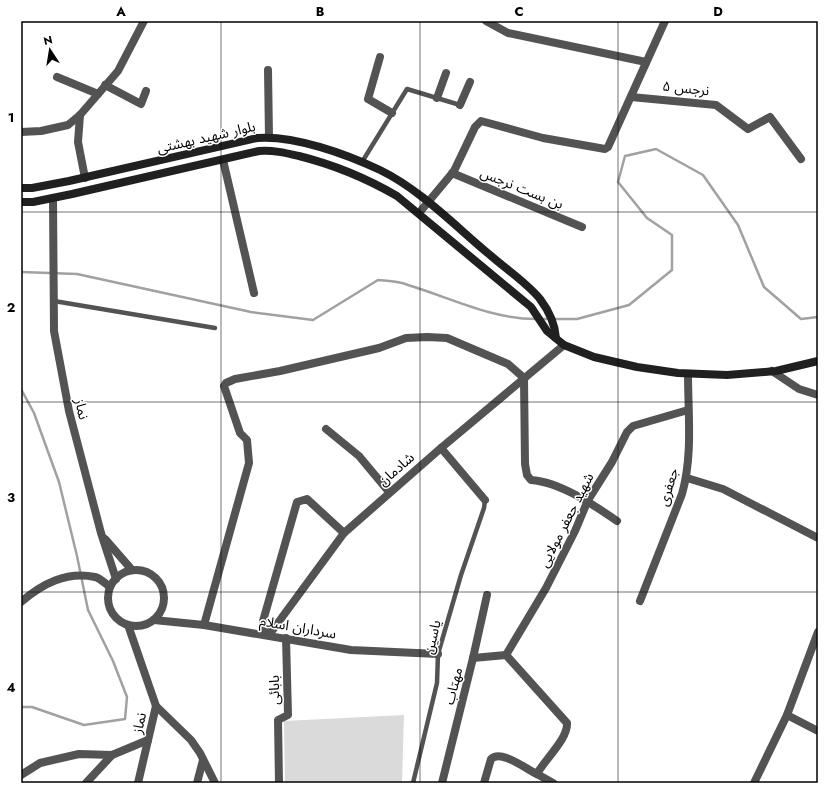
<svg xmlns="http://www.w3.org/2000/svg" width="839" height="804" viewBox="0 0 839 804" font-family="Jost,'Noto Sans Arabic',sans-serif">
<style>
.green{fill:#dadada}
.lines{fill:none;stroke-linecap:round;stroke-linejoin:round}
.stream{stroke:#a1a1a1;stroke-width:2.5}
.service{stroke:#535353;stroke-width:4.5}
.minor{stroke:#535353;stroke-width:8}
.tertiary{stroke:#535353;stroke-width:8}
.secondary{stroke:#202020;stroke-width:8}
.grid{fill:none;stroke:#000;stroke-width:1;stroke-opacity:0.55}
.labels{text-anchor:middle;stroke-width:3;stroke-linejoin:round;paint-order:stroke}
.street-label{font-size:14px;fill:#000;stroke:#fff}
.neatline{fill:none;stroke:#000;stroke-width:1.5}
.grid-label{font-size:13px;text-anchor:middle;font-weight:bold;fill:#000}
</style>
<rect width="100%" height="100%" fill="#fff"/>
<polygon class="green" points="404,715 402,783 285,783 284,721"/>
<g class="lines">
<g class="stream">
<path d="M21 272 77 274 251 312 313 320 378 280C388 281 399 281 408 285 451 298 491 319 536 319"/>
<polyline points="541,319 577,319 629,305 672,270 672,235 647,218 618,182 625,156 656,149 703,175 738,225 764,287 801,319 818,317"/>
<polyline points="21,389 34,413 59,482 77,556 88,610 113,661 127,697 125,719 84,725 32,707 21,707"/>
</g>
<g class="service">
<polyline points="362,162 407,89 460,105"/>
<polyline points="54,301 215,328"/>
<polyline points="413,783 437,683 438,654 461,575 484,508 485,500"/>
</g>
<g class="minor">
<polyline points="486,21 508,33 646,62"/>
<polyline points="380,57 368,99 392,113"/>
<polyline points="268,70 269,137"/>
<polyline points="57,77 98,94"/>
<polyline points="105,85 141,104 146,91"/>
<polyline points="631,97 716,105 748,129 770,117 801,159"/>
<polyline points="437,98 446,73"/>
<polyline points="460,105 470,82"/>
<polyline points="80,115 78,142 85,178"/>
<polyline points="21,132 41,131 68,125 80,115 118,71 144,21"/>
<polyline points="223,160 254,293"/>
<polyline points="452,173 582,227"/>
<polyline points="419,213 454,171 475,127 481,121 543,138 605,149 608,147 665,21"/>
<polyline points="772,371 799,389 818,395"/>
<polyline points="326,429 359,456 389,492"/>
<polyline points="441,448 485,500"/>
<polyline points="687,478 723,489 818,538"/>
<path d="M640 601 682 494C693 455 688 414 688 374"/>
<polyline points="128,625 156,706 138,783"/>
<path d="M204 625 249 463 247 440 240 433 224 386 226 383 235 379 280 371 379 348 406 338 427 337 447 338 508 364 524 378 525 464 527 475 531 480C560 482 594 505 617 521"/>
<polyline points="269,635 263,626 263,621 297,502 307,499 344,533"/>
<polyline points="506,655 546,588 575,531 588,500 612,462 627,432 633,426 688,410"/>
<path d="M473 658 506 655 567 723C568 739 545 759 537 774 526 769 501 749 491 759L484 783"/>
<polyline points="156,706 191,740 200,753 215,783"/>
<polyline points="787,715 818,731"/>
<polyline points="537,774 553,783"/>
<polyline points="21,775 40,763 79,754 112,755 148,740"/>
<polyline points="86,783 112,755"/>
<polyline points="197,783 203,760"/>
<polyline points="279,783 278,720 288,715 286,638"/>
<polyline points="442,783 473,658 487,595"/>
<polyline points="754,783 787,715 818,632"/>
</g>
<g class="tertiary">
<polyline points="53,198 54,331 69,411 101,533 116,579"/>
<polyline points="105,539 132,570"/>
<circle cx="136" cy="598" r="28"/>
<path d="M21 602C42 584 66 571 95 577 100 578 106 584 110 587"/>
<polyline points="154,620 204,625 351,650 438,654"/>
<polyline points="269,635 344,533 441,448 564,345"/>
</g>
<g class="secondary">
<path d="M21 188H32L69 181 257 138C294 135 346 154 380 170 421 190 455 226 490 255 506 269 527 283 540 299 549 311 555 324 556 338"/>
<path d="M21 202H33L72 194 259 151C274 150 286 153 299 156 335 165 366 178 397 196L531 307 547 331 564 345 594 357 637 367 678 373 727 375 776 371 818 361"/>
</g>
</g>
<path class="grid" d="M221 21V783M420 21V783M618 21V783M21 212H818M21 402H818M21 592H818"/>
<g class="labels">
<g class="street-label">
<text transform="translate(686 88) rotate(6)" y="5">نرجس ۵</text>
<text transform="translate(206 137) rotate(-13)" y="5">بلوار شهید بهشتی</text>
<text transform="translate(522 188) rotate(22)" y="5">بن بست نرجس</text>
<text transform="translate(82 409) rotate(77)" y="5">نماز</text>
<text transform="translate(396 469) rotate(-41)" y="5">شادمان</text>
<text transform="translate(668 487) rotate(-73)" y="5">جعفری</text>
<text transform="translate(566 520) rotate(-63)" y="5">شهید جعفر مولایی</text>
<text transform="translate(298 627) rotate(10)" y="5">سرداران اسلام</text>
<text transform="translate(432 637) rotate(-77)" y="5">یاسین</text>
<text transform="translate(453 686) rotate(-76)" y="5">مهتاب</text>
<text transform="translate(274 690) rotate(-91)" y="5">بابائی</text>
<text transform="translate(139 723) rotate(-77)" y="5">نماز</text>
</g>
</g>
<rect width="839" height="804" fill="none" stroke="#ffffff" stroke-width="44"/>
<g transform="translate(50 50) rotate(348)" stroke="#ffffff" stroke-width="3" paint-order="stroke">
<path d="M0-3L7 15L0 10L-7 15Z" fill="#000000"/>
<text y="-6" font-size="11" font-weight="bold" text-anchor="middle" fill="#000000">N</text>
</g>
<rect x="22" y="22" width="795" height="760" class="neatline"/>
<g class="grid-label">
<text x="121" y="16">A</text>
<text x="320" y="16">B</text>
<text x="519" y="16">C</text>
<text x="718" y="16">D</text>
<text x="11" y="122">1</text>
<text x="11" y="312">2</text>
<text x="11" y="502">3</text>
<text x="11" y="692">4</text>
</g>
</svg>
